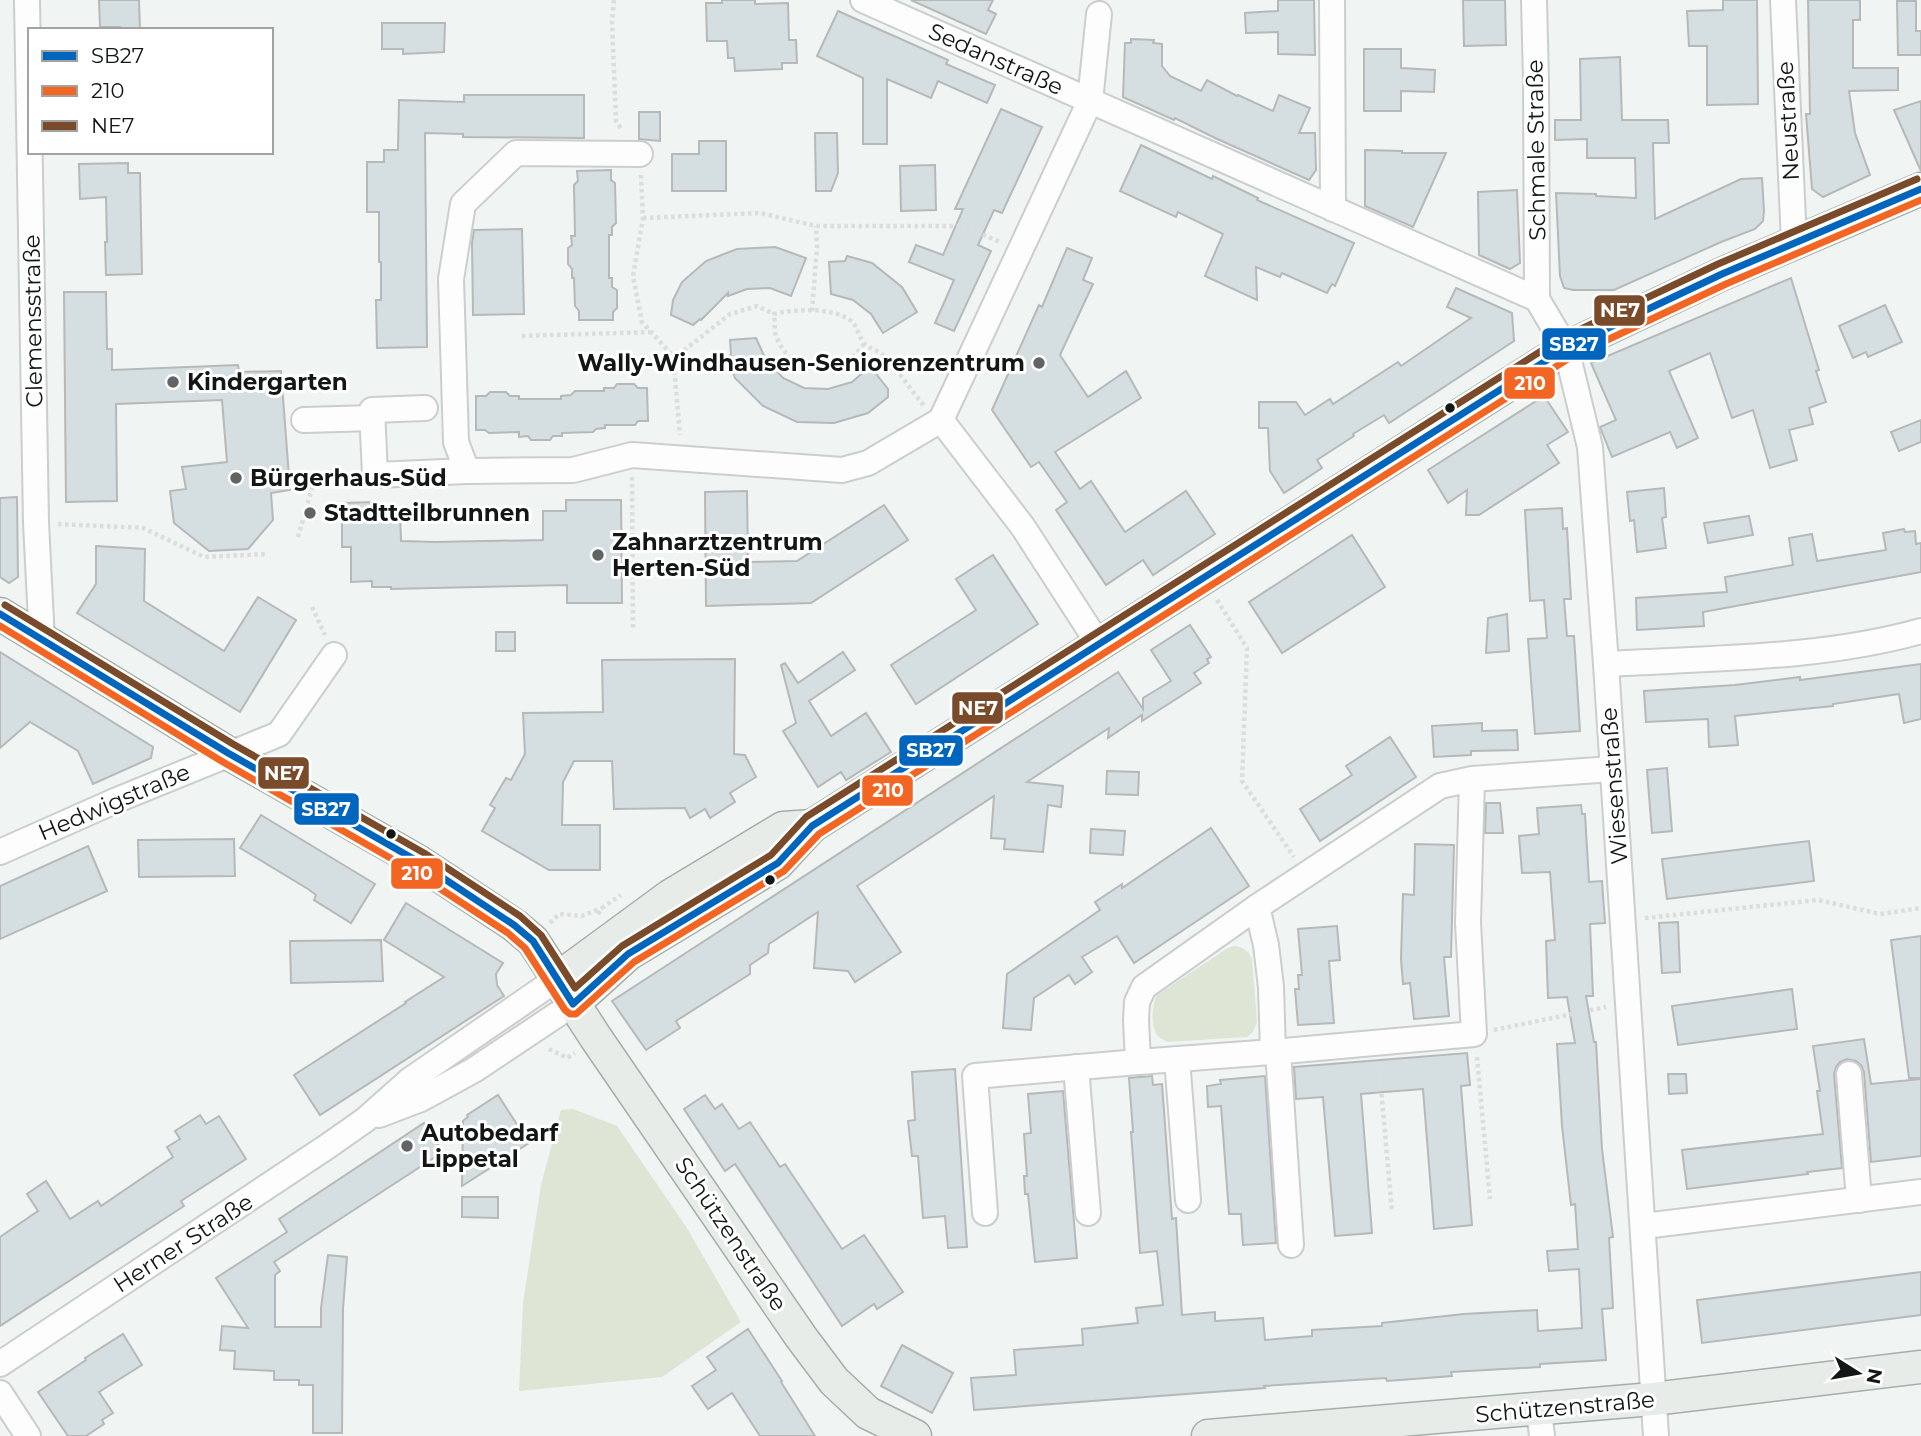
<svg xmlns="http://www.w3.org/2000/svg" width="1921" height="1436" viewBox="0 0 1921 1436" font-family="Montserrat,sans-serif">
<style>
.green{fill:#dde5d5}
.building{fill:#d5dfe1;stroke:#b6b9b8;stroke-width:2}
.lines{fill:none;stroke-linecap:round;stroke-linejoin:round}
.minor-casing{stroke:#cbcecd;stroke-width:28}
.major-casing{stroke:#a5afa9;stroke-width:35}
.path{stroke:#dcdddd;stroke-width:4.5;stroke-dasharray:3.5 3.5;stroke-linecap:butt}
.minor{stroke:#fdfdfd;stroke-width:24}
.major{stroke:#e7ece9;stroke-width:32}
.bus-1-casing{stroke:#fff;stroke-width:12}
.bus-2-casing{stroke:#fff;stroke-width:12}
.bus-3-casing{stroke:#fff;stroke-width:12}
.bus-1{stroke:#0065bd;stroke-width:7}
.bus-2{stroke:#f26522;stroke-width:7}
.bus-3{stroke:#7a4b2a;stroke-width:7}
.poi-dot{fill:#616463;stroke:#fff;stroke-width:2.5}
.bus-dot{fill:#141616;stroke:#fff;stroke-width:2.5}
.labels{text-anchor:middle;stroke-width:6;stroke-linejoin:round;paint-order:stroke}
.street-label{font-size:23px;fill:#141616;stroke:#fff}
.poi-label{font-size:23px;font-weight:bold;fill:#141616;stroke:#fff;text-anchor:start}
.line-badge{stroke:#fff;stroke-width:2.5}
.badge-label{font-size:19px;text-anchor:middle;font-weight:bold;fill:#fff}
</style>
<rect width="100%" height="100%" fill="#f0f4f3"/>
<g class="green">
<path d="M1234 946C1243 947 1249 951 1252 959L1257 1022 1253 1032 1247 1037 1168 1042C1164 1040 1161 1039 1158 1036 1150 1027 1152 1004 1157 995L1228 948Z"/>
<polygon points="573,1109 617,1126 687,1228 741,1322 662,1377 519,1391 523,1303 541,1185 561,1110"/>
</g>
<g class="building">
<polygon points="99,0 139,0 140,30 120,30 120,27 100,27"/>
<polygon points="722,0 755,0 755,4 788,3 789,40 796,40 797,63 782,63 782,69 735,71 734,58 728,58 727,41 707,41 706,3 722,3"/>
<polygon points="911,0 993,0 988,10 996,14 986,34"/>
<polygon points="1278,0 1314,0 1315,55 1278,54 1278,32 1246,33 1245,13 1278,11"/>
<polygon points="1463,0 1505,0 1506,45 1464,46"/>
<polygon points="1723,0 1757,0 1758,104 1707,105 1707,46 1689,46 1687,11 1723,10"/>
<polygon points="1808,0 1860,0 1860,20 1853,20 1853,68 1898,68 1898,90 1849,91 1855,133 1870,175 1823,197 1812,189 1806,114 1810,114"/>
<polygon points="1897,1 1916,1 1916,31 1921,31 1921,55 1898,55"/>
<polygon points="838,11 948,60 946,64 995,85 987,103 938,81 931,98 887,79 887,144 863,144 863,78 817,56"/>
<polygon points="382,23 445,23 444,52 403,54 403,49 382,49"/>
<polygon points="1131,39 1154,40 1153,43 1162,44 1162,66 1170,76 1201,91 1207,80 1237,96 1238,95 1273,111 1279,95 1310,108 1299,133 1315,133 1316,170 1309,180 1215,138 1175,118 1174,120 1123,97 1125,43 1131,43"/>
<polygon points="1364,49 1401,49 1401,68 1435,70 1434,92 1401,91 1401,111 1364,111"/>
<polygon points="1620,57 1622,120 1668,120 1669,143 1653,143 1655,219 1741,179 1762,178 1764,211 1763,221 1755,229 1721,242 1614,290 1573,290 1564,288 1560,276 1556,193 1596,194 1596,196 1636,198 1635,158 1587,158 1587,139 1555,140 1555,120 1581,120 1580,59"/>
<polygon points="464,95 584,95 584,138 463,137 463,134 425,133 427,347 377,348 376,300 381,300 381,262 379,262 379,212 367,212 367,162 384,162 384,150 398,150 399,100 464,102"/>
<polygon points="1921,101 1921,171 1894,110"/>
<polygon points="1001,109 1042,127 1002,213 994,210 978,245 991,251 954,331 935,323 954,280 909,262 916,245 943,255 963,209 955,209"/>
<polygon points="639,112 660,112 660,141 639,139"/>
<polygon points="815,133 837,133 838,173 831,191 816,191"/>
<polygon points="699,141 726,141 726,191 672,191 672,154 699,154"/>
<polygon points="1141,145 1212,179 1213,176 1258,198 1257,200 1354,243 1335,286 1332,284 1327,293 1282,273 1280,277 1256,267 1257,300 1205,276 1223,234 1178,212 1176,217 1120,191"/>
<polygon points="1365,150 1402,151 1402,153 1446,153 1413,227 1365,206"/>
<polygon points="128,163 128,173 140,173 142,274 106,275 105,242 107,242 106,197 80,199 79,164"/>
<polygon points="935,165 936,210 901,211 900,166"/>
<polygon points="611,170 611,180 615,183 616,223 612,227 612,235 609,235 609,278 612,278 612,287 617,290 617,308 613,312 613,320 579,320 579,311 575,306 574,278 572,278 572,269 568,264 568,248 572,245 571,236 575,236 574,185 578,181 577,171"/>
<polygon points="1517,190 1520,263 1510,269 1479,255 1478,192"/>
<polygon points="522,229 524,314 473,315 472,243 474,230"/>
<polygon points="775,247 806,258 791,296 770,288 747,289 728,296 728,293 701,320 700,319 693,325 671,315 673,300 682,282 706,261 737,249"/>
<polygon points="1067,248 1092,258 1083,280 1093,284 1060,355 1088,397 1126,371 1141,398 1055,452 1080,489 1091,481 1125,532 1186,491 1215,534 1153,575 1143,560 1106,585 1056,510 1067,502 1039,462 1031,467 992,410 1039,305 1042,307"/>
<polygon points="847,256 872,263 902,287 917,312 883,333 871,314 853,300 831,294 829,262 845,261"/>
<polygon points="1791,278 1819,370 1816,371 1826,402 1809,408 1813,424 1789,430 1797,460 1770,468 1753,410 1732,418 1710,353 1669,371 1698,438 1677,448 1670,432 1612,457 1600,427 1616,420 1591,363"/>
<polygon points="1456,288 1512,313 1514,341 1389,423 1384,415 1353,434 1354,436 1317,460 1322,468 1284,493 1270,471 1268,428 1259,428 1259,402 1296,402 1305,415 1330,399 1333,404 1398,362 1401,366 1471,318 1447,307"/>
<polygon points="64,292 106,292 107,349 112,349 112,370 238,365 239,372 281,371 290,490 271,493 273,520 248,549 209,551 174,523 170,491 186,489 182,467 227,462 222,400 116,404 117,501 66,502"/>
<polygon points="1885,305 1902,342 1868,357 1866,352 1853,358 1839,326"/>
<polygon points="756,338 766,360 783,378 804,388 828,389 852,382 866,370 873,370 888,389 888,397 868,413 834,423 797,422 763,406 735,378 727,357 731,355 730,340"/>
<polygon points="617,384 634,384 638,388 647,388 648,421 638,421 635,425 605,425 605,428 596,429 593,432 562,433 562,436 553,436 550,440 531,440 528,436 519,437 519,432 489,433 485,430 476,430 476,396 486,396 490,392 506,392 510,396 519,396 519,399 561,399 561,396 571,395 575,391 604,391 604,388 614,388"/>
<polygon points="1544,396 1568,432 1547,445 1559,463 1479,515 1466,515 1467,490 1448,503 1428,470"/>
<polygon points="1921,420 1921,442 1899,451 1891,432"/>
<polygon points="1664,488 1666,517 1662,518 1666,548 1637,552 1634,520 1630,521 1627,492"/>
<polygon points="747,491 748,562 797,561 884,505 908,540 811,603 706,606 705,492"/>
<polygon points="17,497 18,577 9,583 0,577 0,498"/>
<polygon points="566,500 621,500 622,603 567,603 567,585 391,589 391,587 372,587 372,581 351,582 351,547 342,547 342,503 376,502 377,513 400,512 401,541 435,542 543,540 543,511 566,511"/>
<polygon points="1562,508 1563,529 1567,528 1571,599 1564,599 1567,636 1574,636 1580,731 1535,734 1528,639 1547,638 1544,600 1530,601 1525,510"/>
<polygon points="1749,516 1753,535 1708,543 1704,523"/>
<polygon points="1904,529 1905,532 1915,531 1916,544 1921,543 1921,572 1703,612 1704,626 1637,630 1636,598 1727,592 1725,577 1793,565 1789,538 1812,534 1817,561 1886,550 1883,533"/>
<polygon points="1352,535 1385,587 1282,653 1249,602"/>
<polygon points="96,546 145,549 144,601 224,651 258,597 296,620 240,712 77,613 96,584"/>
<polygon points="993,555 1038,624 916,704 891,665 976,610 956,579"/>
<polygon points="1507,614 1509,651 1486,653 1488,618"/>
<polygon points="1190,625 1211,657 1207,659 1209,663 1194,673 1201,683 1142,721 1142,715 1108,738 1109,728 1027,782 1063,786 1061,807 1048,805 1043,852 1004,849 1005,839 991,838 994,796 857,886 901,952 855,982 848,971 814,968 818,912 769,944 768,953 750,965 750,974 676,1021 680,1028 646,1050 612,1001 1118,672 1143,709 1143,698 1171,681 1151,650"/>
<rect x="496" y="632" width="19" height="19"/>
<polygon points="0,652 153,747 151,758 93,784 78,751 30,722 0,748"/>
<polygon points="843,652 855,670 809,701 831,736 866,713 891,752 846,780 841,772 818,787 783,731 796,723 781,665 785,663 798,683"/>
<polygon points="735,659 734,754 745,755 756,777 730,793 735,802 710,818 705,809 690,818 685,808 614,809 612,761 574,761 563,782 562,825 600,825 600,870 549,870 482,831 495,808 490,805 506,778 511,780 525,754 523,713 603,712 602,660"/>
<polygon points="1921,664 1921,719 1904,723 1899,694 1833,704 1833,706 1735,716 1738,745 1709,747 1708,719 1646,722 1644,691 1735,685 1800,677 1800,680"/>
<polygon points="1482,723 1482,731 1517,730 1518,750 1471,751 1471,755 1434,757 1432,726"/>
<polygon points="1390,737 1416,777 1320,841 1300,809 1352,775 1346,766"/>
<polygon points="1667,768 1672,831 1652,833 1647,770"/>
<polygon points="1107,771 1139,772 1138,795 1106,794"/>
<polygon points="1486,803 1500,803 1503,833 1485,833"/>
<polygon points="1581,805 1582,814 1585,814 1589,882 1602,881 1605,923 1590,924 1593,996 1586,996 1594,1042 1596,1042 1602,1149 1613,1237 1609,1238 1613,1308 1602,1309 1606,1360 1540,1364 1540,1367 1451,1372 1452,1376 1387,1381 1386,1378 1264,1386 1265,1388 974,1410 971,1378 1016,1375 1014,1350 1083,1345 1082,1329 1138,1323 1136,1308 1163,1305 1157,1251 1140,1253 1131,1132 1133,1132 1129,1078 1152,1076 1153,1085 1162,1084 1172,1219 1176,1218 1182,1315 1215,1312 1215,1321 1263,1318 1265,1340 1312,1336 1312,1330 1382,1326 1382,1323 1464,1314 1537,1310 1538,1331 1582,1328 1579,1269 1549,1271 1547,1251 1578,1249 1575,1204 1571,1205 1562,1126 1557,1044 1575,1043 1567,997 1548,998 1546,941 1555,940 1550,872 1522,873 1519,836 1539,834 1537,808"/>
<polygon points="261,815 375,884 351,923 314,900 316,895 308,889 240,848"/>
<polygon points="1211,828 1249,886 1134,963 1117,936 1082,957 1092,972 1075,984 1069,975 1034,998 1031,1030 1003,1028 1007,974 1100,910 1095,902 1122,884 1122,888"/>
<polygon points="1091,829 1125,831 1123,855 1090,853"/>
<polygon points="234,839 235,876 139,877 138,840"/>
<polygon points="1809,841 1814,881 1667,899 1662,859"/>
<polygon points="1415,844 1454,845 1451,957 1444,957 1449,1016 1414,1019 1410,983 1403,984 1401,959 1403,894 1414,895"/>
<polygon points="88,846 107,891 0,939 0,886"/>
<polygon points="406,903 503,963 496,974 497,985 504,996 320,1115 294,1075 406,1003 405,1002 444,977 384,940"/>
<polygon points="1678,922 1680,972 1662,973 1659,923"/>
<polygon points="1337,926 1340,960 1329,961 1334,1023 1298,1025 1295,989 1299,989 1298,975 1302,975 1298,929"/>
<polygon points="1921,936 1921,1078 1909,1078 1891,940"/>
<polygon points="381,940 383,981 291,983 290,941"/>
<polygon points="1792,989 1797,1029 1678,1045 1672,1006"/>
<polygon points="1864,1039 1871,1084 1921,1079 1921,1156 1871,1162 1864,1072 1861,1065 1856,1061 1847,1059 1840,1062 1836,1067 1834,1074 1842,1168 1807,1172 1808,1174 1687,1189 1682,1150 1823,1134 1817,1091 1820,1091 1813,1046"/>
<polygon points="1467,1053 1470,1085 1461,1086 1472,1225 1434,1229 1423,1089 1384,1092 1361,1094 1372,1233 1335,1236 1323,1097 1296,1099 1294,1067"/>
<polygon points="955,1069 967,1247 948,1248 945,1216 923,1218 918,1156 912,1156 908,1121 915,1120 912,1072"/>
<polygon points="1668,1074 1686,1074 1687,1093 1669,1094"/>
<polygon points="1265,1076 1276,1243 1243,1245 1241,1214 1229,1214 1221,1106 1208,1107 1207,1086 1221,1084 1220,1080"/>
<polygon points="1063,1091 1077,1258 1035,1262 1028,1194 1025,1194 1024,1176 1027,1176 1024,1134 1031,1133 1028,1094"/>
<polygon points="498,1095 529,1143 462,1186 463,1121 468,1117 467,1115"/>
<polygon points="705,1095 715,1109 722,1104 739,1129 750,1122 780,1167 785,1164 842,1249 864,1235 903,1292 877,1309 874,1304 842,1326 735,1164 725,1171 684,1109"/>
<polygon points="200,1115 206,1124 219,1116 246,1159 181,1201 184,1206 0,1326 0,1237 38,1211 27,1194 46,1181 70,1219 98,1201 101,1206 173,1157 167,1147 180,1139 175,1131"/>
<polygon points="424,1123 443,1152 274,1262 280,1271 275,1275 275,1327 321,1327 321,1308 328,1255 347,1257 343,1309 342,1433 313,1433 313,1385 299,1385 299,1380 274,1380 274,1371 234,1369 235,1351 220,1350 222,1326 248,1328 216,1278 287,1232 279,1219"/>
<polygon points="462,1197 498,1197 498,1218 462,1217"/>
<polygon points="1921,1272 1921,1315 1702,1343 1697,1300"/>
<polygon points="748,1329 782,1381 781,1382 815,1436 760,1436 732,1393 708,1409 692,1386 716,1370 707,1357"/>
<polygon points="123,1334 142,1365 99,1392 113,1413 102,1420 104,1424 86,1436 68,1436 38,1392 86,1360 85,1358"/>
<polygon points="902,1345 953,1373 932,1413 881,1386"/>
</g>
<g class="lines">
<defs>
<g id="minor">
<polyline points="27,0 36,523 42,641"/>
<polyline points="863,0 1537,299 1566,348 1590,447 1606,664 1656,1436"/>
<polyline points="1332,0 1333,209"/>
<polyline points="1534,0 1536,81 1537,299"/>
<polyline points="1783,0 1794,242"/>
<polyline points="640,154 516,153 463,204 451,279 456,442 467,471 573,470 632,455 842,470 868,463 941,420"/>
<polyline points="425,408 372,410 375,475 467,471"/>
<polyline points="304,420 373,418"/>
<polyline points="1098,643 1023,527 941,420 1090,101 1099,14"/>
<path d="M1606 664C1709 658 1822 659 1921 631"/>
<polyline points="1472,779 1468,923 1474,1034 1273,1052 1138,1062 1136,1020 1137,1002 1144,987 1257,907 1440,786 1472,779 1612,769"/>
<polyline points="0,852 117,800 279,734 334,655"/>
<polyline points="1257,907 1266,945 1271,987 1273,1052"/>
<polyline points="1278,1052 1291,1245"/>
<polyline points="1177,1059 1188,1200"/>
<polyline points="1076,1067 1088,1213"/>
<polyline points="1849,1074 1859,1200"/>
<polyline points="379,1115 421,1099 474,1070 573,1004"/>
<polyline points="985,1213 975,1076 1138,1062"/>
<polyline points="1644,1226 1921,1192"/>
<polyline points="0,1364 328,1146 365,1120 410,1080 557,979"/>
<polyline points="0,1393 28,1436"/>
<polyline points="1539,1409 1542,1436"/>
</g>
<g id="major">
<polyline points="0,614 228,753 419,862 514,925 533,941 596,1038 801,1337 834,1381 868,1413 915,1436"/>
<polyline points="557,979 670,896 783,828 812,826"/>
<polyline points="573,1004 628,954 778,863 812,826 1566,348 1722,274 1921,189"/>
<polyline points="1208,1436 1653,1399 1921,1367"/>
</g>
</defs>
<use href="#minor" class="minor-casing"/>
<use href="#major" class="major-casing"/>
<g class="path">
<polyline points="614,0 612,21 616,121 622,130"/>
<polyline points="641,175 643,218 633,276 642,322 673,356 680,435"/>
<polyline points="643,218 760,213 816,226 963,226 1000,242"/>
<polyline points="812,311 817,247 816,226"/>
<polyline points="522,336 650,332"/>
<path d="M864 344C861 348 857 353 853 357 827 380 788 369 776 336 774 329 775 321 774 314 795 309 831 307 850 320 858 326 858 336 864 343 868 349 878 350 883 355 896 367 912 391 924 406"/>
<polyline points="673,359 730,314 757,306 774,314"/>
<polyline points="632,477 633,629"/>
<polyline points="58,524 143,528 204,557 266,554"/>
<polyline points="298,537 313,485 352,479"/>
<polyline points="1217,600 1247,648 1242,781 1294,857"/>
<polyline points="312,607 325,635"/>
<polyline points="598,914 602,908 621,895"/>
<polyline points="1645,918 1818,900 1880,914 1921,908"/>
<polyline points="550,923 559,914 582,916 602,908"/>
<polyline points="1494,1030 1606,1007"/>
<polyline points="549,1049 567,1058 575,1053"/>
<polyline points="1477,1057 1490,1199"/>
<polyline points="1379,1066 1392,1211"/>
</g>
<use href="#minor" class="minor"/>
<use href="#major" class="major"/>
<defs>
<polyline id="bus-1" points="0,614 228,753 419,862 514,925 533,941 573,1004 628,954 778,863 812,826 1566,348 1722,274 1921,189"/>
<polyline id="bus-2" points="0,626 223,762 413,871 508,933 525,948 565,1010 570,1014 576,1014 634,962 784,871 819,834 1571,357 1726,284 1921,200"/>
<polyline id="bus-3" points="5,605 233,744 424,853 520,916 541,935 575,988 622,946 771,855 806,817 1560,339 1718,264 1917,179"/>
</defs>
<use href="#bus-1" class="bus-1-casing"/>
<use href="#bus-2" class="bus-2-casing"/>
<use href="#bus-3" class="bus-3-casing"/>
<use href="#bus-1" class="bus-1"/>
<use href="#bus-2" class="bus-2"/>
<use href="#bus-3" class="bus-3"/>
</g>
<g class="poi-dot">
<circle cx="1039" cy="363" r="7"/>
<circle cx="173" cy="382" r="7"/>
<circle cx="236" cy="478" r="7"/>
<circle cx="310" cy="513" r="7"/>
<circle cx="598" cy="555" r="7"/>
<circle cx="407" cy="1146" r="7"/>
</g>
<g class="bus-dot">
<circle cx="1450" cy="408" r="6"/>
<circle cx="391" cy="834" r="6"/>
<circle cx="770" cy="880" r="6"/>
</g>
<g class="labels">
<g class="street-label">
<text transform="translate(996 59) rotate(24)" y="8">Sedanstraße</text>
<text transform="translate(1788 121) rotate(-93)" y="8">Neustraße</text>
<text transform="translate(1536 150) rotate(-91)" y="8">Schmale Straße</text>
<text transform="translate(33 321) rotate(-91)" y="8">Clemensstraße</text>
<text transform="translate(1614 786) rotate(-94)" y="8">Wiesenstraße</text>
<text transform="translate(114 802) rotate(-23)" y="8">Hedwigstraße</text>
<text transform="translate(731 1234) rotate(56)" y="8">Schützenstraße</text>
<text transform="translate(183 1243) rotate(-33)" y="8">Herner Straße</text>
<text transform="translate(1565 1407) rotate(-5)" y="8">Schützenstraße</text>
</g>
<g class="poi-label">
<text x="1025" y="371" text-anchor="end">Wally-Windhausen-Seniorenzentrum</text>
<text x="187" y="390">Kindergarten</text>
<text x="250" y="486">Bürgerhaus-Süd</text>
<text x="324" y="521">Stadtteilbrunnen</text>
<text x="612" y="550">Zahnarztzentrum<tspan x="612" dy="26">Herten-Süd</tspan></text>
<text x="421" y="1141">Autobedarf<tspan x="421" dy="26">Lippetal</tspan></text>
</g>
</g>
<g class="line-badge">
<rect x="1593" y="294" width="53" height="33" rx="7" fill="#7a4b2a"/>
<rect x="1541" y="327" width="66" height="34" rx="7" fill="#0065bd"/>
<rect x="1503" y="366" width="53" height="34" rx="7" fill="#f26522"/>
<rect x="951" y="691" width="53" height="34" rx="7" fill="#7a4b2a"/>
<rect x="898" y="734" width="66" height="33" rx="7" fill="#0065bd"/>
<rect x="257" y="756" width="53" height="34" rx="7" fill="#7a4b2a"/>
<rect x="861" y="774" width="53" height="33" rx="7" fill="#f26522"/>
<rect x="293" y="792" width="67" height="34" rx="7" fill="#0065bd"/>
<rect x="390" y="857" width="54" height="33" rx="7" fill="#f26522"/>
</g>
<g class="badge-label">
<text x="1620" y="317">NE7</text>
<text x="1574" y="351">SB27</text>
<text x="1530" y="390">210</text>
<text x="978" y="715">NE7</text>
<text x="931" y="757">SB27</text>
<text x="284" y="780">NE7</text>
<text x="888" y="797">210</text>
<text x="326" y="816">SB27</text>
<text x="417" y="880">210</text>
</g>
<rect x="28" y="28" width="245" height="126" fill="#ffffff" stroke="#a1a2a2" stroke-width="2"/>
<rect x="42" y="51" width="35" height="10" fill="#0065bd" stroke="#a1a2a2" stroke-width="2"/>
<text x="91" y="63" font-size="21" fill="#141616">SB27</text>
<rect x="42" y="86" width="35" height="10" fill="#f26522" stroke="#a1a2a2" stroke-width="2"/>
<text x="91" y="98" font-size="21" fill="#141616">210</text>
<rect x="42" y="121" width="35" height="10" fill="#7a4b2a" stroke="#a1a2a2" stroke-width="2"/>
<text x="91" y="133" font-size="21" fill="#141616">NE7</text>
<g transform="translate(1858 1373) rotate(101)" stroke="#ffffff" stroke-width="5" paint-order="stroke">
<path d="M0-5L12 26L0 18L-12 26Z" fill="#141616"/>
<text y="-10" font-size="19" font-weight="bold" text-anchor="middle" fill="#141616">N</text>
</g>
</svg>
